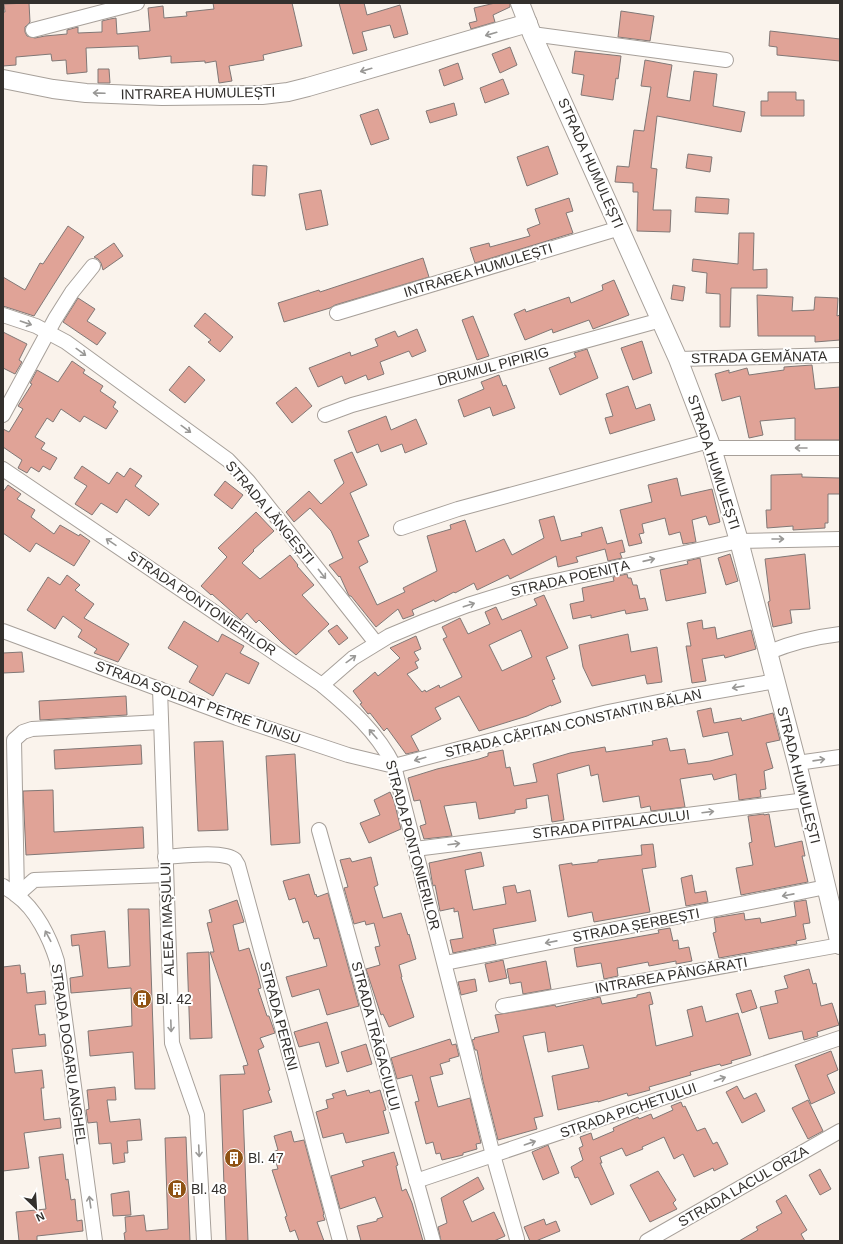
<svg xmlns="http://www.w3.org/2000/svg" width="843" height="1244" viewBox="0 0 843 1244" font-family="Helvetica,sans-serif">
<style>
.building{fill:#e0a397;stroke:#817876;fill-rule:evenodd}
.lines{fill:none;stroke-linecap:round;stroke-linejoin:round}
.minor-casing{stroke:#a7a09a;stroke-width:16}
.tertiary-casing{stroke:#a7a09a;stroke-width:20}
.minor{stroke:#fff;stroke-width:14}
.tertiary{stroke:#fff;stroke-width:18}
.oneway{stroke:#999896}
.labels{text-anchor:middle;stroke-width:4;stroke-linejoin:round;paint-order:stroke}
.street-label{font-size:14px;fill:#33302d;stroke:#fff}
.poi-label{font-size:14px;fill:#33302d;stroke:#fff;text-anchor:start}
</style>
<rect width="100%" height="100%" fill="#faf3ec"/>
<g class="building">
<polygon points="29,3 30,22 25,27 25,32 27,36 35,38 45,36 67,34 67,30 78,27 78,33 102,32 102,21 110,19 116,18 117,34 150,31 148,8 163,6 164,18 187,16 186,12 214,9 213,3 292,3 302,46 263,55 264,60 229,66 232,81 219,83 216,61 205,63 205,61 171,63 171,56 139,59 138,46 86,48 87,72 67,74 66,60 52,61 51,54 16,57 16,65 3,66 3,12 5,12 4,4"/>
<polygon points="339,3 364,3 367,15 400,5 408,34 394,38 390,25 362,32 367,50 353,54"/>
<polygon points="495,3 510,3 510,7 493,15 495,22 471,29 469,23 477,21 474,8"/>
<polygon points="621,11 654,16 650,41 618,37"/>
<polygon points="770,31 840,39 840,61 777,55 777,47 769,46"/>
<polygon points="510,47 517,65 500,73 492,54"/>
<polygon points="575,51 621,56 618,79 616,78 613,100 581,95 584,75 572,73"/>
<polygon points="645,60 672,65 667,97 690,101 694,71 717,74 713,106 745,112 741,132 657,116 651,168 657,169 653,210 671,210 670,232 637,231 638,192 633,192 633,183 615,182 617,166 629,167 634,130 644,131 651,87 641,86"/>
<polygon points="458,63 463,79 444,86 439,70"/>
<polygon points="98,69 109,69 110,83 98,83"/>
<polygon points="503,79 509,94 485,103 480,88"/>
<polygon points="768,92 796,92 796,100 804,100 804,116 761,116 761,101 768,101"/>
<polygon points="454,103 457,115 430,123 426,111"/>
<polygon points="378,109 389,139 371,145 360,115"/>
<polygon points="548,146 558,174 527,186 517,157"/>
<polygon points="688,154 712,157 710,172 686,168"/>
<polygon points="253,165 267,166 265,196 252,195"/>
<polygon points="321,190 328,225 306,230 299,194"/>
<polygon points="696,197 729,199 728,214 695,212"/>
<polygon points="569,198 573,211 566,213 573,233 475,263 470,248 489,243 490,247 530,236 527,229 540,224 535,209"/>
<polygon points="68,226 84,237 51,289 34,316 3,306 3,277 25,290 40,263 43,264"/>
<polygon points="739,233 754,233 753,270 767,269 767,288 731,288 730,327 720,327 720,294 706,293 707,273 692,271 693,259 738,264"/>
<polygon points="114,243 123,256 103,270 101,263 98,259 94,257"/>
<polygon points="423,258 429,277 335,305 330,308 284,322 278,303 319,290 320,292"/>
<polygon points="614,280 629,315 593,329 589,320 553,333 552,329 525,340 514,314 525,309 526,312 569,297 571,303 603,290 602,285"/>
<polygon points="673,285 685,287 683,301 671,299"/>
<polygon points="757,295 793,297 792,311 814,310 815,297 838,298 837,316 840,315 840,340 815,342 815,336 758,336"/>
<polygon points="78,298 95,309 87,321 106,333 97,345 63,322"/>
<polygon points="205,313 233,337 220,352 208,342 211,340 194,326"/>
<polygon points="473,316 489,356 477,360 462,320"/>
<polygon points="417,329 426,351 412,357 409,351 380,362 384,374 368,380 366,375 345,384 342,376 318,387 309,368 350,352 351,356 378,346 375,339 395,331 398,337"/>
<polygon points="3,332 27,344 19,360 22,362 15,374 3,368"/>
<polygon points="642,341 652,373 633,380 621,348"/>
<polygon points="587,349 598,378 560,395 549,368 576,357 574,353"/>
<polygon points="72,361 85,370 83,373 103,386 100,391 116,402 113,407 118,411 106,429 84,416 80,422 61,409 53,422 47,418 35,437 45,443 41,449 57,458 50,470 43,466 39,472 31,467 27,473 18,468 22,460 3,447 3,429 9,432 23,409 18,406 32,384 30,383 37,370 58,382"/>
<polygon points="812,365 815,389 840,387 840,440 795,440 795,418 760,421 763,435 749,438 740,396 722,401 715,374 729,370 729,373 747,368 749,375 784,370 784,367"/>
<polygon points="189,366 205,380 185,403 169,390"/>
<polygon points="499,375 503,386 506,385 515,408 493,416 490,407 464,417 458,400 484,389 481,382"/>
<polygon points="628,386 636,409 650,404 655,420 610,434 605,418 613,416 606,394"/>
<polygon points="296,387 312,406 292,423 276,403"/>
<polygon points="386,416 391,430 416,419 427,444 405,453 402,444 381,452 378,444 357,453 348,431"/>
<polygon points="352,452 367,485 350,493 369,536 358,541 368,562 359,567 377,605 405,592 403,588 437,571 427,536 451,529 450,525 465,520 476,552 504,539 512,555 544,538 539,520 554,516 561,541 582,536 581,533 602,527 607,544 622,540 625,552 620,553 622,558 608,561 605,549 576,557 578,562 558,567 556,556 510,579 508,575 477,590 474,583 455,593 454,592 435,602 434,600 412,610 414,615 403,619 398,609 376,627 351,596 349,596 340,576 339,577 329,565 343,558 331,531 310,508 294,522 286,512 309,491 321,504 344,483 334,460"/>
<polygon points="82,466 109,484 117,472 124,477 130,468 142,476 135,486 159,504 149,516 126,499 117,513 101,503 92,515 75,504 87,486 74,478"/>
<polygon points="802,474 802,477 840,478 840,494 828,494 828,523 825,523 825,528 793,530 793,526 767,528 766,510 771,510 771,475"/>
<polygon points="677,478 681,496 712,489 720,522 709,525 706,516 692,520 696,542 683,544 680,532 669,535 665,518 642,524 644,533 639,534 642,543 629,546 620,510 652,502 648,485"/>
<polygon points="225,481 243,495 232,509 214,495"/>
<polygon points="8,485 21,494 17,499 35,510 31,517 54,534 60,525 79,536 80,534 90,541 74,566 36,543 30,552 3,533 3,492"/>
<polygon points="256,512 274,531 253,550 254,551 242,563 260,579 290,555 298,565 297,566 314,585 302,595 329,624 296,655 281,642 259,620 256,623 247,613 241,620 212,594 211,595 201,586 227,557 218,548"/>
<polygon points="730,554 738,581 726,585 718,558"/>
<polygon points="805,554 810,609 790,610 792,623 773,627 768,602 770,601 765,559"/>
<polygon points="700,558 706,593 666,601 660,570 688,564 687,561"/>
<polygon points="627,574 628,578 631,578 633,585 637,585 640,599 645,598 648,610 626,614 625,610 591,618 591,615 573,619 570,604 584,601 582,588 614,581 613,577"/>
<polygon points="67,575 80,585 75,590 94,604 84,618 129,644 118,662 94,653 97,649 78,637 82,630 63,616 55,629 27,610 48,577 60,585"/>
<path d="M544 595 568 648 546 657 555 679 552 680 561 702 551 706V705L527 716 479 731 459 696 435 708 441 719 411 736 419 751 406 754 387 728 384 731 370 713 368 714 360 704 362 703 353 691 375 672 378 676 400 658 390 648 416 636 421 649 414 652 419 660 415 662 418 668 407 674 422 692 425 690 426 692 439 685 440 688 462 677 443 639 447 637 442 627 460 618 468 634 490 624 485 612 496 607 502 620 537 605 534 599ZM521 630 532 657 502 671 489 645Z"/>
<polygon points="702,620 703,629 715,627 717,639 751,630 756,649 725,658 724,655 702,659 706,681 692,683 686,646 691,646 687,623"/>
<polygon points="184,621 218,642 222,634 244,646 240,653 259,663 249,684 226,673 213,696 189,682 198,666 168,648"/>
<polygon points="337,625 348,638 339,645 328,631"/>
<polygon points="628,634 631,652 657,647 662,682 647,684 645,675 592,686 583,667 579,645"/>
<polygon points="22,652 24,672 3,673 3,653"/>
<polygon points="126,696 127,715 40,720 39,701"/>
<polygon points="711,708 714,723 741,718 742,721 773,713 780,740 766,743 773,768 764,771 766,789 760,790 761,797 739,800 736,774 714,780 712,774 680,779 685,807 651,811 650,806 641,808 639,796 603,802 598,774 591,776 589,765 557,774 564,820 552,822 548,795 526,799 527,808 515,810 515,813 479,819 476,802 444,806 452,836 424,839 420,826 426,824 420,800 414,801 408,778 437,769 479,759 488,756 488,753 503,750 506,768 510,767 514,786 537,782 533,764 570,753 605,747 606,752 653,745 652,741 667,738 670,751 685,749 688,764 710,761 733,755 728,732 703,737 697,711"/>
<polygon points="223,741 228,830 198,831 194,742"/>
<polygon points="141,745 142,764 55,769 54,750"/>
<polygon points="295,754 300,843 271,845 266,756"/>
<polygon points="53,790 54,832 143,827 144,848 26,855 23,791"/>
<polygon points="390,792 394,801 401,829 369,843 360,823 380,815 374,800"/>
<polygon points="764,814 764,815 769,814 775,847 802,841 805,856 802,856 808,882 741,895 736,868 753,865 749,843 752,842 748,816"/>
<polygon points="653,844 656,867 642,869 650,912 594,922 592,912 568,917 559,865 572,863 572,865 598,862 598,860 642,855 641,845"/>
<polygon points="481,852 484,866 465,870 473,910 506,904 503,887 515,885 517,893 530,890 536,921 493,929 496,944 453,953 450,940 463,938 458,911 454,912 454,908 440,911 435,885 433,886 432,881 429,863"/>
<polygon points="371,857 378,885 374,887 383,918 401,913 408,935 409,934 416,959 399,965 402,977 401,977 414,1017 389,1027 383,1014 381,1015 366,969 380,965 375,947 380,946 374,923 366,925 365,921 354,924 344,888 348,887 340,860 350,858 352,862"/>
<polygon points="309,874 315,895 316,894 317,897 328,893 359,1006 327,1015 319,989 292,997 286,977 327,966 319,938 314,939 308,921 303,923 295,898 289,900 283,881"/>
<polygon points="692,875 695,893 706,891 708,902 686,906 681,878"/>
<polygon points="237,900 244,922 233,925 239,951 249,948 258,976 261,988 258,989 267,1016 269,1016 275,1033 260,1038 264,1047 258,1050 270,1090 268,1091 272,1102 243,1110 248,1241 226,1241 220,1075 245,1074 243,1066 248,1065 210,952 214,952 207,923 212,922 209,910"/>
<polygon points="806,900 810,923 803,924 806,939 796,941 797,944 719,958 713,933 716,932 714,918 744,913 745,920 760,918 761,923 796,916 794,902"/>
<polygon points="128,909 149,909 155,1089 135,1089 133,1052 90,1056 88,1031 132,1026 131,988 71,993 70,978 83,976 79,945 72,946 71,935 105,931 108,968 130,966"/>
<polygon points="670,928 673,941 678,940 679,949 689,947 692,961 676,964 676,961 649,966 648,962 617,968 618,976 604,979 601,963 577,967 574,948 659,933 658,930"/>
<polygon points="209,952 212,1038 190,1039 187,953"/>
<polygon points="503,960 507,978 489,982 485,964"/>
<polygon points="546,961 551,989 523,994 521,982 510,984 507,969"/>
<polygon points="20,965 21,974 25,973 27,993 45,991 46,1004 35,1005 39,1035 45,1034 46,1046 12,1049 15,1073 42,1070 44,1088 41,1088 44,1120 60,1118 61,1128 24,1133 29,1168 3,1171 3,967"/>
<polygon points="809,969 813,984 816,983 821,1006 832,1003 839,1025 817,1032 818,1036 804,1040 802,1031 769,1039 760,1007 778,1003 775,991 788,988 784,976"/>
<polygon points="475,979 477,991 461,995 458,982"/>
<polygon points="751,990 757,1008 742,1013 736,994"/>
<polygon points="650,992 653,1004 649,1005 656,1046 693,1036 687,1010 702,1006 706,1022 738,1013 751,1055 731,1061 732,1063 721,1066 720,1064 690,1072 691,1075 649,1087 650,1090 628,1096 627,1093 598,1102 598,1101 558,1110 552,1076 589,1068 583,1045 548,1052 545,1032 523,1036 543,1116 534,1118 537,1129 498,1140 483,1081 477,1050 475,1050 472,1040 475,1039 474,1038 499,1032 495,1015 555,1005 556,1007 600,997 602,1004 637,997 637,995"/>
<polygon points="327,1022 339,1063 326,1067 319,1042 299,1047 294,1032"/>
<polygon points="450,1039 452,1045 456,1044 459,1056 449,1059 450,1061 440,1064 443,1074 430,1077 438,1107 470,1098 481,1143 476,1144 477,1149 463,1153 463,1155 442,1160 440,1153 436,1154 433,1142 426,1144 415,1102 419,1101 412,1075 397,1079 391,1058"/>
<polygon points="366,1044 372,1064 347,1072 341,1052"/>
<polygon points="831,1051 838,1070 827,1075 835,1093 811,1104 795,1065"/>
<polygon points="737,1086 744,1099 756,1093 765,1111 742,1123 726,1092"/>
<polygon points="115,1087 116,1100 107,1100 110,1122 140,1119 142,1140 127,1141 128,1153 124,1153 125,1162 113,1164 111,1143 99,1144 97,1122 88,1123 86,1110 89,1109 87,1090"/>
<polygon points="345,1090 347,1096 369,1090 370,1093 380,1090 386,1110 383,1111 389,1133 346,1143 343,1133 323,1138 316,1112 328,1108 326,1100 334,1098 332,1094"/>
<polygon points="808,1100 823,1131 808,1139 792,1108"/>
<polygon points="681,1102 683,1107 685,1106 697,1131 705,1128 713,1144 717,1142 728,1164 714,1171 713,1168 694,1177 683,1154 674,1159 664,1137 642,1147 643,1149 626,1156 622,1148 600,1157 602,1163 600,1163 614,1194 591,1205 578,1177 575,1178 571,1167 583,1160 579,1148 583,1146 580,1137 591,1133 593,1140 614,1131 613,1128 638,1117 639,1119 651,1114 653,1119 673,1110 671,1106"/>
<polygon points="291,1131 294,1142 304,1140 324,1214 323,1215 325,1220 317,1222 324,1241 299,1241 295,1230 290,1232 285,1217 287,1216 272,1170 278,1169 273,1152 278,1150 274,1136"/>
<polygon points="186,1137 190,1241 125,1241 124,1233 126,1232 125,1217 144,1215 146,1231 168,1229 165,1138"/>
<polygon points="548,1145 559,1173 543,1180 532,1152"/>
<polygon points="394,1152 398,1165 396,1166 402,1191 406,1189 412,1203 423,1241 361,1241 357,1226 377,1221 377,1219 383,1217 375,1197 340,1209 331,1176 364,1166 362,1161"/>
<polygon points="63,1154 66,1180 68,1179 71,1200 75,1199 77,1221 82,1220 83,1231 37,1236 37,1241 19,1241 16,1212 46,1209 39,1157"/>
<polygon points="820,1169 831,1189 820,1195 809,1175"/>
<polygon points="658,1171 676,1200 673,1203 677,1209 650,1222 630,1185"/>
<polygon points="478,1177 484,1189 463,1201 472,1222 494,1212 505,1236 494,1241 441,1241 438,1227 447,1223 441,1198"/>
<polygon points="129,1191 131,1215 113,1216 111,1194"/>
<polygon points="786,1195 807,1230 801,1234 805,1241 739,1241 758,1230 756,1227 782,1213 776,1201"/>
<polygon points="544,1219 546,1225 556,1221 560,1231 536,1241 530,1241 524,1227"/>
</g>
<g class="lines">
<defs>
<g id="minor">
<polyline points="33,30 137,3"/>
<polyline points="532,34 726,60"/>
<polyline points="337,313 620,228"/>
<polyline points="3,315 36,326 66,342 228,460 248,481 376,643"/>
<polyline points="678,359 840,355"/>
<polyline points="3,415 55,319 72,292 93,266"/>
<polyline points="325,415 352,405 661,320"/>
<polyline points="712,448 840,448"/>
<path d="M3 469 322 685C350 708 378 733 394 766L493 1155 517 1239"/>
<polyline points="401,528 458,509 709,441"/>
<polyline points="3,631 237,718 348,755 394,766 512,735 608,712 678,698 776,681"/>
<path d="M769 652C791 643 815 637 840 634"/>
<polyline points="322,685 353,658 389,636 425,621 468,605 519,589 739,541 840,539"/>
<polyline points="160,689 172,1043 197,1115 204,1241"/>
<polyline points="797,763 840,757"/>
<polyline points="319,830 433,1241"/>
<polyline points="415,849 806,800"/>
<path d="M165 857C180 856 224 850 235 860 235 860 238 865 238 865L340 1241"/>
<path d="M3 886C7 889 12 891 16 895 36 909 50 938 57 961L95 1241"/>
<polyline points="17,895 14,740 23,732 32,729 161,722"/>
<polyline points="17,895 34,880 166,875"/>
<polyline points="445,963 826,887"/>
<polyline points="503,1006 840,945"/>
<polyline points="416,1181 840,1038"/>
<polyline points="647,1241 840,1131"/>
</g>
<g id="tertiary">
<polyline points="520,3 532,34 678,359 712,448 739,541 797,763 840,945"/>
<polyline points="3,79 53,89 86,93 162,96 262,95 288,92 308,87 528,23"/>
</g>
</defs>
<use href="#minor" class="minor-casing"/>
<use href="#tertiary" class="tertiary-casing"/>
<use href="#minor" class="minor"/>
<use href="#tertiary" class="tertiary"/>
</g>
<defs><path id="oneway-shaft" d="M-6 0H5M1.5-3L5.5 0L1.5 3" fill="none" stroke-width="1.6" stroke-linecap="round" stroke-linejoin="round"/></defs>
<g class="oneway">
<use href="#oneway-shaft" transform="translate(491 34) rotate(164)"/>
<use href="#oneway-shaft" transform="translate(366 70) rotate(164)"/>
<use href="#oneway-shaft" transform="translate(99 93) rotate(-178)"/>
<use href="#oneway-shaft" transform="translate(26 323) rotate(19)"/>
<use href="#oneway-shaft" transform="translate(81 352) rotate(36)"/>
<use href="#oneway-shaft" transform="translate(186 429) rotate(36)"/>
<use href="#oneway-shaft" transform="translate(801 448) rotate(180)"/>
<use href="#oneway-shaft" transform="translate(778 539)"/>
<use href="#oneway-shaft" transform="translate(111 542) rotate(-146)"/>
<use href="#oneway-shaft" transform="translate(649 560) rotate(-13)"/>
<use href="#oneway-shaft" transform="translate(322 574) rotate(52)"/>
<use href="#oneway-shaft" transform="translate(469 605) rotate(-18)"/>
<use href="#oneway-shaft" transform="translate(351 659) rotate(-36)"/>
<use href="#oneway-shaft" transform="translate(738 687) rotate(170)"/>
<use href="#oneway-shaft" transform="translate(373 734) rotate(-131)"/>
<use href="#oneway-shaft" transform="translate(420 759) rotate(164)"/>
<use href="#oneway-shaft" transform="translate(819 760) rotate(-8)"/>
<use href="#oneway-shaft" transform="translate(708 812) rotate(-7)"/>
<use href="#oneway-shaft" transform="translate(454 844) rotate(-7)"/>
<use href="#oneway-shaft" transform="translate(788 895) rotate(169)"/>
<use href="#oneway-shaft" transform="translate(48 936) rotate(-118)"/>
<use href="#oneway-shaft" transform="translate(551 942) rotate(169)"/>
<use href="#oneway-shaft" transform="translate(171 1026) rotate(88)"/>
<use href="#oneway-shaft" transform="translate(720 1079) rotate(-19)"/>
<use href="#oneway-shaft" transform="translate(530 1143) rotate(-19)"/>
<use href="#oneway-shaft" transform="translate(199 1151) rotate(87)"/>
<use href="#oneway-shaft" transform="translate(90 1202) rotate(-98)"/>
</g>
<defs>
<symbol id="building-disc" viewBox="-11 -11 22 22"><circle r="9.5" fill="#8f5213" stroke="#fff"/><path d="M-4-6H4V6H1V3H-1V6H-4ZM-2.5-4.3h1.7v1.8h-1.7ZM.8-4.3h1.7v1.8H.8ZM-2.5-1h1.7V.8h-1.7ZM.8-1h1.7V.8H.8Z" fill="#fff"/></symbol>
</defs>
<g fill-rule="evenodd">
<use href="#building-disc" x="131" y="988" width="22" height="22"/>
<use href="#building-disc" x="223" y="1147" width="22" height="22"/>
<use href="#building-disc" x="166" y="1178" width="22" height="22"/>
</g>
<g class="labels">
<g class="street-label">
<text transform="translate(198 93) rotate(-1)" y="5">INTRAREA HUMULEȘTI</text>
<text transform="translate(591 163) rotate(66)" y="5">STRADA HUMULEȘTI</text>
<text transform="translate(478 270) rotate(-17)" y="5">INTRAREA HUMULEȘTI</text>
<text transform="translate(759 357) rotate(-1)" y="5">STRADA GEMĂNATA</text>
<text transform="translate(493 366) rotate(-15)" y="5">DRUMUL PIPIRIG</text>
<text transform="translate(714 462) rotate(72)" y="5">STRADA HUMULEȘTI</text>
<text transform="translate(270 512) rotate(50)" y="5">STRADA LĂNGEȘTI</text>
<text transform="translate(570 578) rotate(-13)" y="5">STRADA POENIȚA</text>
<text transform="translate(202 603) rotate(34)" y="5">STRADA PONTONIERILOR</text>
<text transform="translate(198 702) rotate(20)" y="5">STRADA SOLDAT PETRE TUNSU</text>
<text transform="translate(573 723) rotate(-13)" y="5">STRADA CĂPITAN CONSTANTIN BĂLAN</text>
<text transform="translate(799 775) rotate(76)" y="5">STRADA HUMULEȘTI</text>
<text transform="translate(611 824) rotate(-7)" y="5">STRADA PITPALACULUI</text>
<text transform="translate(413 845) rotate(75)" y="5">STRADA PONTONIERILOR</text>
<text transform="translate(167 919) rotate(-92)" y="5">ALEEA IMAȘULUI</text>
<text transform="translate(636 925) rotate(-11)" y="5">STRADA ȘERBEȘTI</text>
<text transform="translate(671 975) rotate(-10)" y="5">INTRAREA PÂNGĂRAȚI</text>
<text transform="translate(279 1016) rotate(75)" y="5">STRADA PERENI</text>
<text transform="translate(376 1036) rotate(75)" y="5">STRADA TRĂGACIULUI</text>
<text transform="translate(69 1054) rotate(82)" y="5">STRADA DOGARU ANGHEL</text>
<text transform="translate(628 1110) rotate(-19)" y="5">STRADA PICHETULUI</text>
<text transform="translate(743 1186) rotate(-30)" y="5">STRADA LACUL ORZA</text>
</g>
<g class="poi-label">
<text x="156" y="1004">Bl. 42</text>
<text x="248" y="1163">Bl. 47</text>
<text x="191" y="1194">Bl. 48</text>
</g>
</g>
<rect width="843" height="1244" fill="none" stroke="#33302d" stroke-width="8"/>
<g transform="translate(36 1208) rotate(155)" stroke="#ffffff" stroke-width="3" paint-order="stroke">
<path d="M0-3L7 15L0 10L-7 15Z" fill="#33302d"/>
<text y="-6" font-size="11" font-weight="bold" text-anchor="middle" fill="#33302d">N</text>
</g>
</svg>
